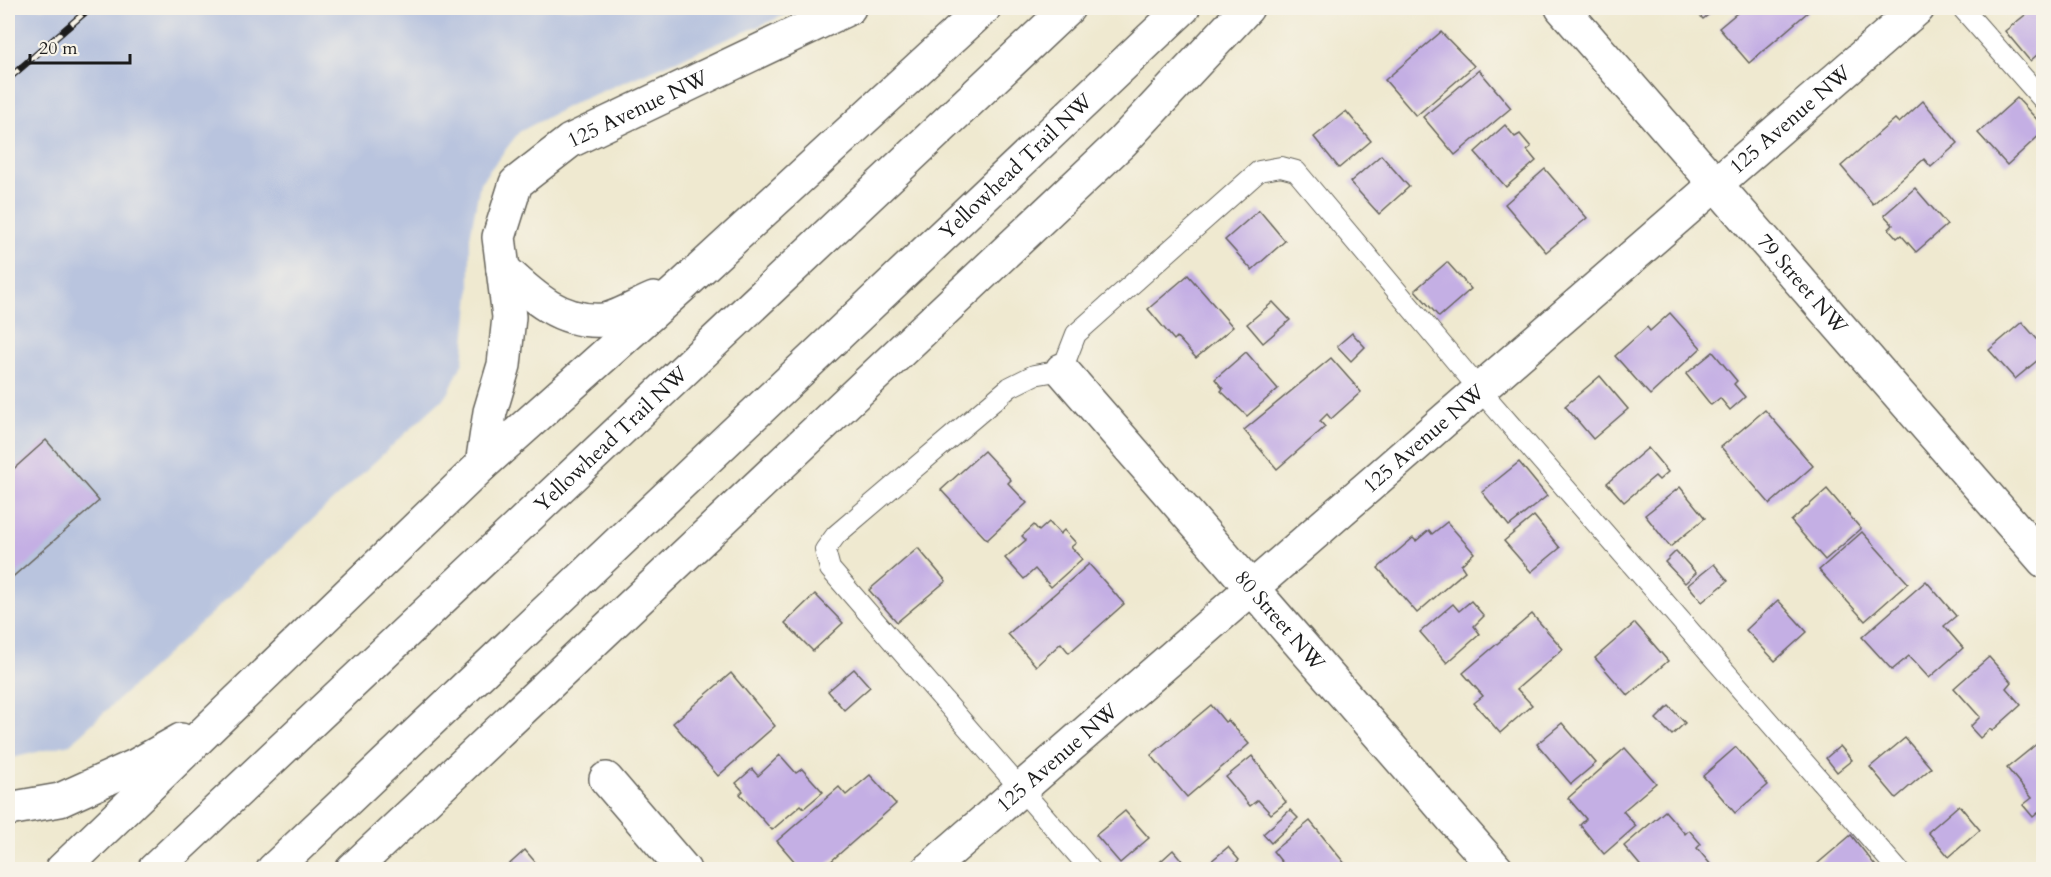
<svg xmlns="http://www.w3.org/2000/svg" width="2051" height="877" viewBox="0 0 2051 877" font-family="Cardo,serif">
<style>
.industrial{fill:#b9c4de}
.building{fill:#c4afe4}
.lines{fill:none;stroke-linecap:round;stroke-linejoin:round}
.service-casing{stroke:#66645b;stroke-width:22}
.minor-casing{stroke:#66645b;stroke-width:36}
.tertiary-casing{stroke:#66645b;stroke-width:36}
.motorway-casing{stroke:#66645b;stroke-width:36}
.service{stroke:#fff;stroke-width:20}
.minor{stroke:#fff;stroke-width:33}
.tertiary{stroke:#fff;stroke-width:33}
.motorway{stroke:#fff;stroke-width:33}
.rail-casing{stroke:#1c1c1c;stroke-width:7}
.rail{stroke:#f7f3e8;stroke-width:4.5;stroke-dasharray:14;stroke-linecap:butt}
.labels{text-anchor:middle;stroke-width:4.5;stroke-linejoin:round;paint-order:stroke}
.street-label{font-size:21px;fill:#1c1c1c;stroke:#f7f3e8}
</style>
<rect width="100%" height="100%" fill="#f7f3e8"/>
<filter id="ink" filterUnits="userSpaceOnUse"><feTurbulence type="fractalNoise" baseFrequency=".0167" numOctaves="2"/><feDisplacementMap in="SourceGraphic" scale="12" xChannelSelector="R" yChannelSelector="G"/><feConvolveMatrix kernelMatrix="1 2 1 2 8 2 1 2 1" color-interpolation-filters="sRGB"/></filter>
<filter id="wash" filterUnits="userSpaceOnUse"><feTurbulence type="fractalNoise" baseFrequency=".008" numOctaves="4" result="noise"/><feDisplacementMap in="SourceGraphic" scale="24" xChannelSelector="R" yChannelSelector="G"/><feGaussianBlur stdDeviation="1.35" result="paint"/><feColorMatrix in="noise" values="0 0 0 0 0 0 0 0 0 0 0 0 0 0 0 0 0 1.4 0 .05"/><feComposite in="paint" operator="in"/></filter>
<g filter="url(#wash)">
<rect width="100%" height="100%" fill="#efe9d0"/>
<polygon class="industrial" points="8,8 802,8 576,102 519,132 480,183 470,237 470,294 463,362 448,394 70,744 8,759"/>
<g id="blocks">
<g class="building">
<polygon points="1693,8 1717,8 1703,19"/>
<polygon points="1743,8 1805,8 1808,12 1749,63 1719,28"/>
<polygon points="2034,8 2044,8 2044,49 2030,61 2005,31"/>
<polygon points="1441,32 1474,66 1416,116 1385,80"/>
<polygon points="1479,70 1511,108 1455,155 1423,117"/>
<polygon points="2017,98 2044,127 2044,131 2007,165 1978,133"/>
<polygon points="1923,101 1958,143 1931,167 1924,159 1873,204 1841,166 1895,119 1899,123"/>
<polygon points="1346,111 1371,141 1339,168 1314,137"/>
<polygon points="1505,125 1515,137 1520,134 1531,147 1527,150 1536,161 1506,187 1475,152"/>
<polygon points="1381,155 1409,187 1379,214 1350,182"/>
<polygon points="1545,169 1587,218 1546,252 1505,204"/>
<polygon points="1915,188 1947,225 1916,252 1901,235 1897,238 1889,229 1893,225 1884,215"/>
<polygon points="1259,210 1285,241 1252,270 1225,240"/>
<polygon points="1447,262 1471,289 1439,317 1415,290"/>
<polygon points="1188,275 1233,327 1196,358 1177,337 1174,340 1148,309"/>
<polygon points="1273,302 1290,320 1263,343 1247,324"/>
<polygon points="1670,313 1701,348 1650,395 1615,356 1647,327 1650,331"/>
<polygon points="2022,322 2044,347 2044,355 2015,379 1989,350"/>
<polygon points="1352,333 1365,347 1351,361 1337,346"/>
<polygon points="1246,352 1278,389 1247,416 1221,391 1223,389 1215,379"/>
<polygon points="1713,352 1737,381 1734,384 1745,397 1730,410 1720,398 1711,405 1686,374"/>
<polygon points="1331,358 1361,392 1331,419 1327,414 1320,421 1325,427 1277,469 1244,430"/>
<polygon points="1600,376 1628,409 1593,439 1565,406"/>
<polygon points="1765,410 1813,466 1770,504 1721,447"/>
<polygon points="46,440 99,501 8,581 8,474"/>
<polygon points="1648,448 1668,472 1659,480 1655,476 1624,502 1607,483"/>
<polygon points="984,451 1011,480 1008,483 1027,503 987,540 941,490"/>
<polygon points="1519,462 1547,496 1509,526 1482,492"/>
<polygon points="1680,487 1705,518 1670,547 1645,515"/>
<polygon points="1827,489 1861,529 1825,560 1791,521"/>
<polygon points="1534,516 1560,548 1531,572 1504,541"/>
<polygon points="1049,522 1060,534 1064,530 1076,543 1071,547 1082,559 1051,587 1035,569 1024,579 1005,558 1026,540 1022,536 1034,525 1039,531"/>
<polygon points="1447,522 1474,553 1461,565 1465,571 1417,613 1378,568 1413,538 1416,541 1429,530 1432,534"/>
<polygon points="1862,532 1908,583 1865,621 1819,570"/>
<polygon points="918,548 946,581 897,622 869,590"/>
<polygon points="1676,551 1696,573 1685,583 1665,562"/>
<polygon points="1089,564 1124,604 1069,653 1061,643 1036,666 1008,634"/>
<polygon points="1714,564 1728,581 1702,602 1688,585"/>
<polygon points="1926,581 1956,616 1944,626 1963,648 1929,678 1909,656 1892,670 1862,637"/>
<polygon points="815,594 843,623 813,651 785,623"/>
<polygon points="1778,600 1807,632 1775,661 1746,630"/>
<polygon points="1471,601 1484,616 1474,626 1480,634 1447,663 1420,632 1453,604 1459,611"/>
<polygon points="1532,614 1563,649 1517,689 1532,705 1500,733 1474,703 1483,696 1463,673"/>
<polygon points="1635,623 1668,661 1628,696 1595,658"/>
<polygon points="1989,657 2011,682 2006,688 2021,705 1992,731 1990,729 1980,738 1970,727 1980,717 1954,688"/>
<polygon points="854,669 870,687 844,710 828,691"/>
<polygon points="731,673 775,726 718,776 673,723"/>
<polygon points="1211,705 1225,722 1228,720 1249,744 1187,797 1151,755"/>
<polygon points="1669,706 1685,723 1672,735 1656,719"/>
<polygon points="1562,723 1596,763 1571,784 1537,744"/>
<polygon points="1905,738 1931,768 1896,798 1870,767"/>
<polygon points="2044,738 2044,808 2033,817 2023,805 2032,798 2007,768"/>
<polygon points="1840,746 1852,760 1837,772 1826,758"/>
<polygon points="1736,747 1768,785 1735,813 1703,776"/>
<polygon points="1625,748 1656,783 1623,811 1636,826 1604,854 1580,825 1586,819 1568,798"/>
<polygon points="780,755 796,773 802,769 823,792 804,808 801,805 772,830 740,794 743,791 736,783 752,769 758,776"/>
<polygon points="1252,756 1286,802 1271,814 1258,800 1250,806 1226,777"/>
<polygon points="870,775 896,804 821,870 802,870 777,841 839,787 846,795"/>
<polygon points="1959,805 1980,830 1949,857 1928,832"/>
<polygon points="1290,810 1298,818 1271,843 1263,834"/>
<polygon points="1125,811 1149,838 1120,863 1096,835"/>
<polygon points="1665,811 1685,834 1689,830 1701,844 1697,848 1711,865 1705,870 1644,870 1624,846"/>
<polygon points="1310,821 1346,865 1341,870 1288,870 1273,851"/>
<polygon points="1851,835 1879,870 1822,870 1817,864"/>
<polygon points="1228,847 1239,860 1227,870 1214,870 1209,863"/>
<polygon points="525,850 542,870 503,870"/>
<polygon points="1173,850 1190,870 1151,870"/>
</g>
</g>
</g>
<g filter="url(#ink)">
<use href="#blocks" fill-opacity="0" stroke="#66645b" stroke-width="1.5"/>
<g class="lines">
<defs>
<g id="service">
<polyline points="1962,8 2044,101"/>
<polyline points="1091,870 830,569 825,550 836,535 1010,387 1034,375 1062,370 1076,334 1259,171 1281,167 1296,171 1480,390 1898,870"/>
</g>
<g id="minor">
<path id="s1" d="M1562 8 2044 561"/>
<path id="s2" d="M1062 370 1497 870"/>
<polyline points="606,779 684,870"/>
<path id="s3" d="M928 870 1918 8"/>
</g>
<g id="tertiary">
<path id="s4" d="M503 269 499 237 516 183 570 141 849 8"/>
</g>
<g id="motorway">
<path d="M503 269C532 296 560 323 603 320 616 319 641 304 654 299"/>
<polyline points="482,465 490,412 504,365 509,317 503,269"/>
<polyline points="8,809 60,800 135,766 181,740"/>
<polyline points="62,870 482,465 681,287 984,8"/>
<path id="s5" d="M154 870 1068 8"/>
<path id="s6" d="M273 870 1183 8"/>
<polyline points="352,870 1122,142 1247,8"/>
</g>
</defs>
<use href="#service" class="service-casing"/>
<use href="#minor" class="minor-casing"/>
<use href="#tertiary" class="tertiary-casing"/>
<use href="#motorway" class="motorway-casing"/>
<use href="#service" class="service"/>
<use href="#minor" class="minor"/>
<use href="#tertiary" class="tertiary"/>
<use href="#motorway" class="motorway"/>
<defs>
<polyline id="rail" points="8,79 90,8"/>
</defs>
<use href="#rail" class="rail-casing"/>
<use href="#rail" class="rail"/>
</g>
</g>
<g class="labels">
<g class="street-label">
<text dy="7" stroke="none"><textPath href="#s4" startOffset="232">125 Avenue NW</textPath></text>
<text dy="7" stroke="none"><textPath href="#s3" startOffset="1143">125 Avenue NW</textPath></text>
<text dy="7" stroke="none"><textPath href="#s6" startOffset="1023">Yellowhead Trail NW</textPath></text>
<text dy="7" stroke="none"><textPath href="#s1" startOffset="366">79 Street NW</textPath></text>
<text dy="7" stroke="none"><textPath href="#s5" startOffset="628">Yellowhead Trail NW</textPath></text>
<text dy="7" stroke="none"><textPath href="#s3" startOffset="657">125 Avenue NW</textPath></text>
<text dy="7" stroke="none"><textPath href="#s2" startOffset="332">80 Street NW</textPath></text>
<text dy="7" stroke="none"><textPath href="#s3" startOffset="171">125 Avenue NW</textPath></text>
</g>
</g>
<rect width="2051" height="877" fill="none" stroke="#f7f3e8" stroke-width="30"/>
<path d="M30 54v9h100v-9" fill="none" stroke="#1c1c1c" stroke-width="3"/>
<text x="39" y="54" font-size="18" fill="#1c1c1c" stroke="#f7f3e8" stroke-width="4.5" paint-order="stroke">20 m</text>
</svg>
